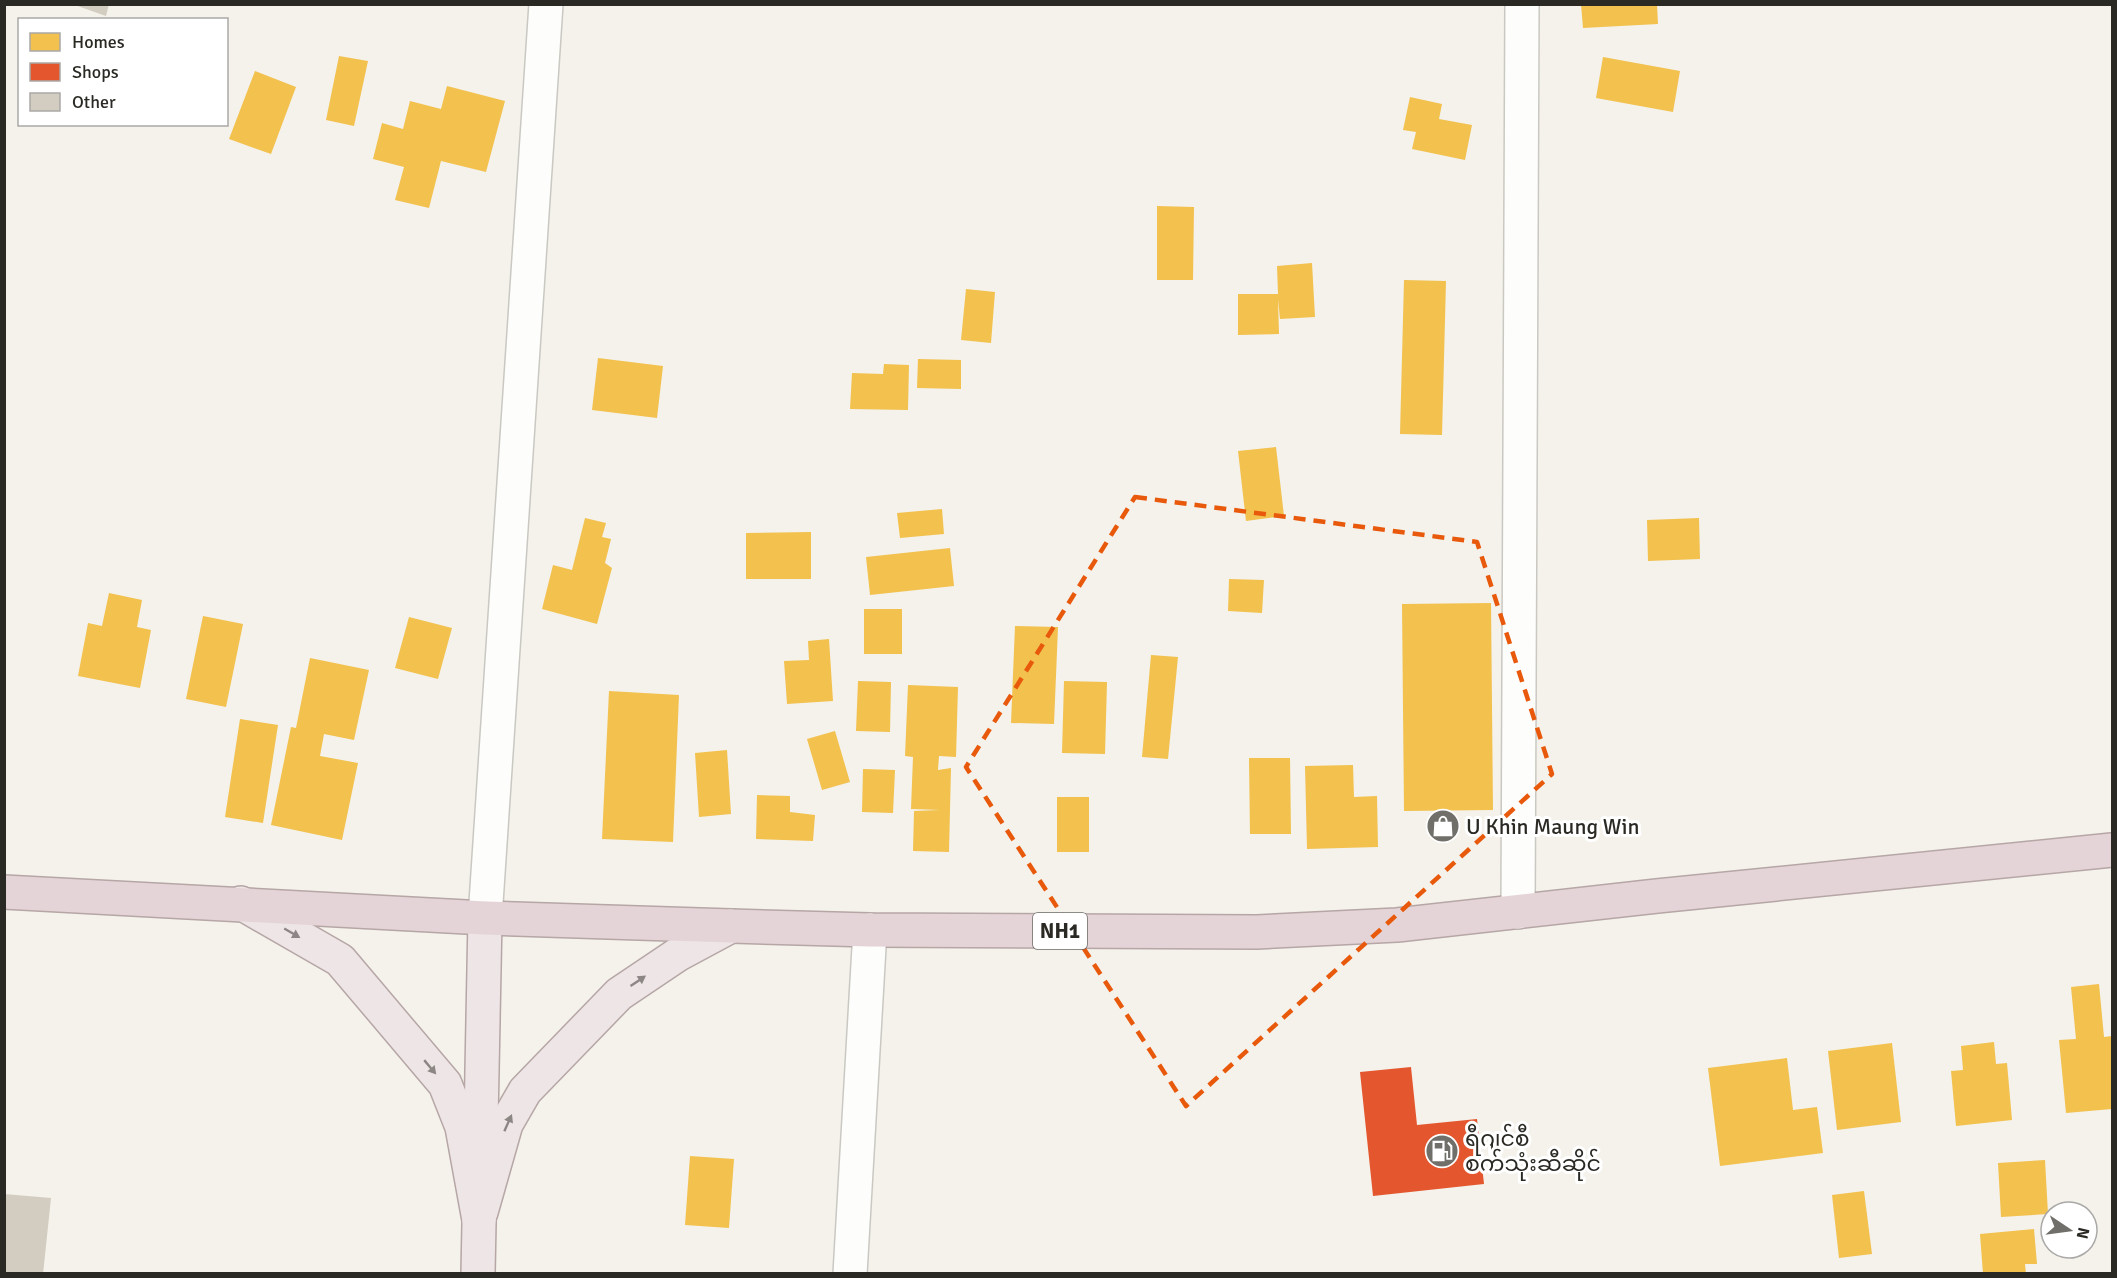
<svg xmlns="http://www.w3.org/2000/svg" width="2117" height="1278" viewBox="0 0 2117 1278" font-family="Signika,'Noto Sans Myanmar',sans-serif">
<style>
.homes{fill:#f2c14e}
.shops{fill:#e4572e}
.building{fill:#d3ccc0}
.lines{fill:none;stroke-linecap:round;stroke-linejoin:round}
.minor-casing{stroke:#cac8c2;stroke-width:36}
.major-casing{stroke:#b6a6a6;stroke-width:36}
.highway-casing{stroke:#b6a6a6;stroke-width:36}
.minor{stroke:#fdfdfc;stroke-width:33}
.major{stroke:#eee5e6;stroke-width:33}
.highway{stroke:#e4d4d7;stroke-width:33}
.oneway{fill:#8c8785}
.marked{fill:none;stroke:#e8590c;stroke-width:4.5;stroke-dasharray:12 8;stroke-linejoin:round}
.labels{text-anchor:middle;stroke-width:6;stroke-linejoin:round;paint-order:stroke}
.shield{fill:#fff;stroke:#6b6966;stroke-width:1.5}
.shield-label{font-size:21px;font-weight:bold;fill:#2b2924}
.poi-label{font-size:22px;fill:#2b2924;stroke:#fff;text-anchor:start}
</style>
<rect width="100%" height="100%" fill="#f4f2eb"/>
<g class="homes">
<polygon points="1581,4 1657,4 1658,24 1583,28"/>
<polygon points="339,56 368,61 354,126 326,120"/>
<polygon points="1603,57 1680,71 1673,112 1596,98"/>
<polygon points="255,71 296,87 271,154 229,139"/>
<polygon points="447,86 505,101 486,172 441,161 429,208 395,200 404,167 373,159 382,123 403,129 410,101 441,109"/>
<polygon points="1410,97 1442,104 1439,119 1472,125 1465,160 1412,149 1416,132 1403,130"/>
<polygon points="1157,206 1194,207 1193,280 1157,280"/>
<polygon points="1312,263 1315,317 1280,319 1278,299 1279,334 1238,335 1238,294 1278,294 1277,266"/>
<polygon points="1404,280 1446,281 1442,435 1400,434"/>
<polygon points="966,289 995,292 991,343 961,340"/>
<polygon points="598,358 663,366 657,418 592,410"/>
<polygon points="918,359 961,360 961,389 917,388"/>
<polygon points="884,364 909,365 908,410 850,409 852,373 883,374"/>
<polygon points="1276,447 1284,516 1246,521 1238,451"/>
<polygon points="942,509 944,534 900,538 897,513"/>
<polygon points="585,518 606,523 602,537 611,539 605,563 612,568 597,624 542,609 553,565 572,570"/>
<polygon points="1699,518 1700,559 1648,561 1647,520"/>
<polygon points="811,532 811,579 746,579 746,533"/>
<polygon points="950,548 954,586 870,595 866,557"/>
<polygon points="1229,579 1264,580 1262,613 1228,611"/>
<polygon points="109,593 142,600 137,627 151,630 140,688 78,676 88,623 102,626"/>
<polygon points="1491,603 1493,810 1404,811 1402,604"/>
<rect x="864" y="609" width="38" height="45"/>
<polygon points="203,616 243,624 226,707 186,699"/>
<polygon points="409,617 452,628 438,679 395,668"/>
<polygon points="1015,626 1058,627 1054,724 1011,723"/>
<polygon points="829,639 833,701 787,704 784,661 809,660 808,641"/>
<polygon points="1151,655 1178,657 1168,759 1142,757"/>
<polygon points="310,658 369,670 354,740 324,734 320,756 358,763 342,840 271,825 291,727 296,728"/>
<polygon points="858,681 891,682 890,732 856,731"/>
<polygon points="1064,681 1107,682 1105,754 1062,753"/>
<polygon points="908,685 958,687 956,757 939,756 938,770 951,768 949,852 913,851 914,811 940,810 911,809 913,757 905,756"/>
<polygon points="609,691 679,695 673,842 602,839"/>
<polygon points="240,719 278,725 263,823 225,817"/>
<polygon points="835,731 850,782 822,790 807,739"/>
<polygon points="727,750 731,814 699,817 695,753"/>
<polygon points="1249,758 1290,758 1291,834 1250,834"/>
<polygon points="1353,765 1354,797 1377,796 1378,847 1307,849 1305,766"/>
<polygon points="863,769 895,770 893,813 862,812"/>
<polygon points="757,795 790,796 790,812 815,815 813,841 756,839"/>
<rect x="1057" y="797" width="32" height="55"/>
<polygon points="2099,984 2104,1037 2112,1036 2112,1109 2066,1113 2059,1040 2076,1039 2071,987"/>
<polygon points="1994,1042 1996,1064 2007,1063 2012,1120 1956,1126 1951,1071 1963,1070 1961,1046"/>
<polygon points="1892,1043 1901,1122 1837,1130 1828,1051"/>
<polygon points="1787,1058 1793,1110 1817,1107 1823,1153 1720,1166 1708,1068"/>
<polygon points="690,1156 734,1159 729,1228 685,1225"/>
<polygon points="2045,1160 2048,1214 2001,1217 1998,1163"/>
<polygon points="1864,1191 1872,1254 1839,1258 1832,1195"/>
<polygon points="2034,1229 2037,1264 2025,1264 2026,1274 1983,1274 1980,1234"/>
</g>
<polygon class="shops" points="1411,1067 1417,1125 1477,1119 1484,1184 1373,1196 1360,1072"/>
<g class="building">
<polygon points="72,4 109,4 106,16"/>
<polygon points="4,1194 51,1198 43,1274 4,1274"/>
</g>
<g class="lines">
<defs>
<g id="minor">
<polyline points="1518,912 1522,4"/>
<polyline points="485,918 546,4"/>
<polyline points="850,1274 870,930"/>
</g>
<g id="major">
<polyline points="241,903 340,960 445,1084 462,1127 479,1220"/>
<polyline points="481,1212 506,1124 525,1091 619,994 677,955 731,926"/>
<polyline points="478,1274 485,918"/>
</g>
<polyline id="highway" points="4,892 485,918 731,926 870,930 1257,932 1397,925 1657,896 2112,850"/>
</defs>
<use href="#minor" class="minor-casing"/>
<use href="#major" class="major-casing"/>
<use href="#highway" class="highway-casing"/>
<use href="#minor" class="minor"/>
<use href="#major" class="major"/>
<use href="#highway" class="highway"/>
</g>
<defs><path id="oneway-solid" d="M-6-.8H1V-3.2L6.5 0L1 3.2V.8H-6Z" transform="scale(1.5)"/></defs>
<g class="oneway">
<use href="#oneway-solid" transform="translate(292 933) rotate(30)"/>
<use href="#oneway-solid" transform="translate(638 981) rotate(-34)"/>
<use href="#oneway-solid" transform="translate(430 1067) rotate(50)"/>
<use href="#oneway-solid" transform="translate(508 1123) rotate(-66)"/>
</g>
<path class="marked" d="M1135 497 1477 542 1552 774 1186 1106 966 767Z"/>
<defs>
<symbol id="shop-disc" viewBox="-11 -11 22 22"><circle r="9.5" fill="#716f6a" stroke="#fff"/><path d="M-5-2.5h2.3a2.7 3.5 0 0 1 5.4 0H5L5.5 6h-11ZM-1.5-2.5h3a1.5 2.3 0 0 0-3 0Z" fill="#fff"/></symbol>
<symbol id="fuel-disc" viewBox="-11 -11 22 22"><circle r="9.5" fill="#716f6a" stroke="#fff"/><path d="M-5.5-6h7V0h2V4h1.3V-2.5L3-4.5l.8-.8L6-3V5H2.5V1h-1V6h-7ZM-4.2-4.7v3.2H.2V-4.7Z" fill="#fff"/></symbol>
</defs>
<g fill-rule="evenodd">
<use href="#shop-disc" x="1424" y="807" width="38" height="38"/>
<use href="#fuel-disc" x="1423" y="1132" width="38" height="38"/>
</g>
<g class="labels">
<rect class="shield" x="1033" y="913" width="54" height="36" rx="4.5"/>
<g class="shield-label">
<text x="1060" y="938">NH1</text>
</g>
<g class="poi-label">
<text x="1466" y="834">U Khin Maung Win</text>
<text x="1465" y="1146">ရီဂျင်စီ<tspan x="1465" dy="25">စက်သုံးဆီဆိုင်</tspan></text>
</g>
</g>
<rect width="2117" height="1278" fill="none" stroke="#2b2924" stroke-width="12"/>
<rect x="18" y="18" width="210" height="108" fill="#ffffff" stroke="#aaa9a7" stroke-width="1.5"/>
<rect x="30" y="33" width="30" height="18" fill="#f2c14e" stroke="#aaa9a7" stroke-width="1.5"/>
<text x="72" y="48" font-size="18" fill="#2b2924">Homes</text>
<rect x="30" y="63" width="30" height="18" fill="#e4572e" stroke="#aaa9a7" stroke-width="1.5"/>
<text x="72" y="78" font-size="18" fill="#2b2924">Shops</text>
<rect x="30" y="93" width="30" height="18" fill="#d3ccc0" stroke="#aaa9a7" stroke-width="1.5"/>
<text x="72" y="108" font-size="18" fill="#2b2924">Other</text>
<g transform="translate(2069 1230) rotate(103)"><circle r="28" fill="#ffffff" stroke="#aaa9a7" stroke-width="1.5"/>
<path d="M0-4.5L10 22L0 15L-10 22Z" fill="#716f6a"/>
<text y="-9" font-size="16" font-weight="bold" text-anchor="middle" fill="#2b2924">N</text>
</g>
</svg>
